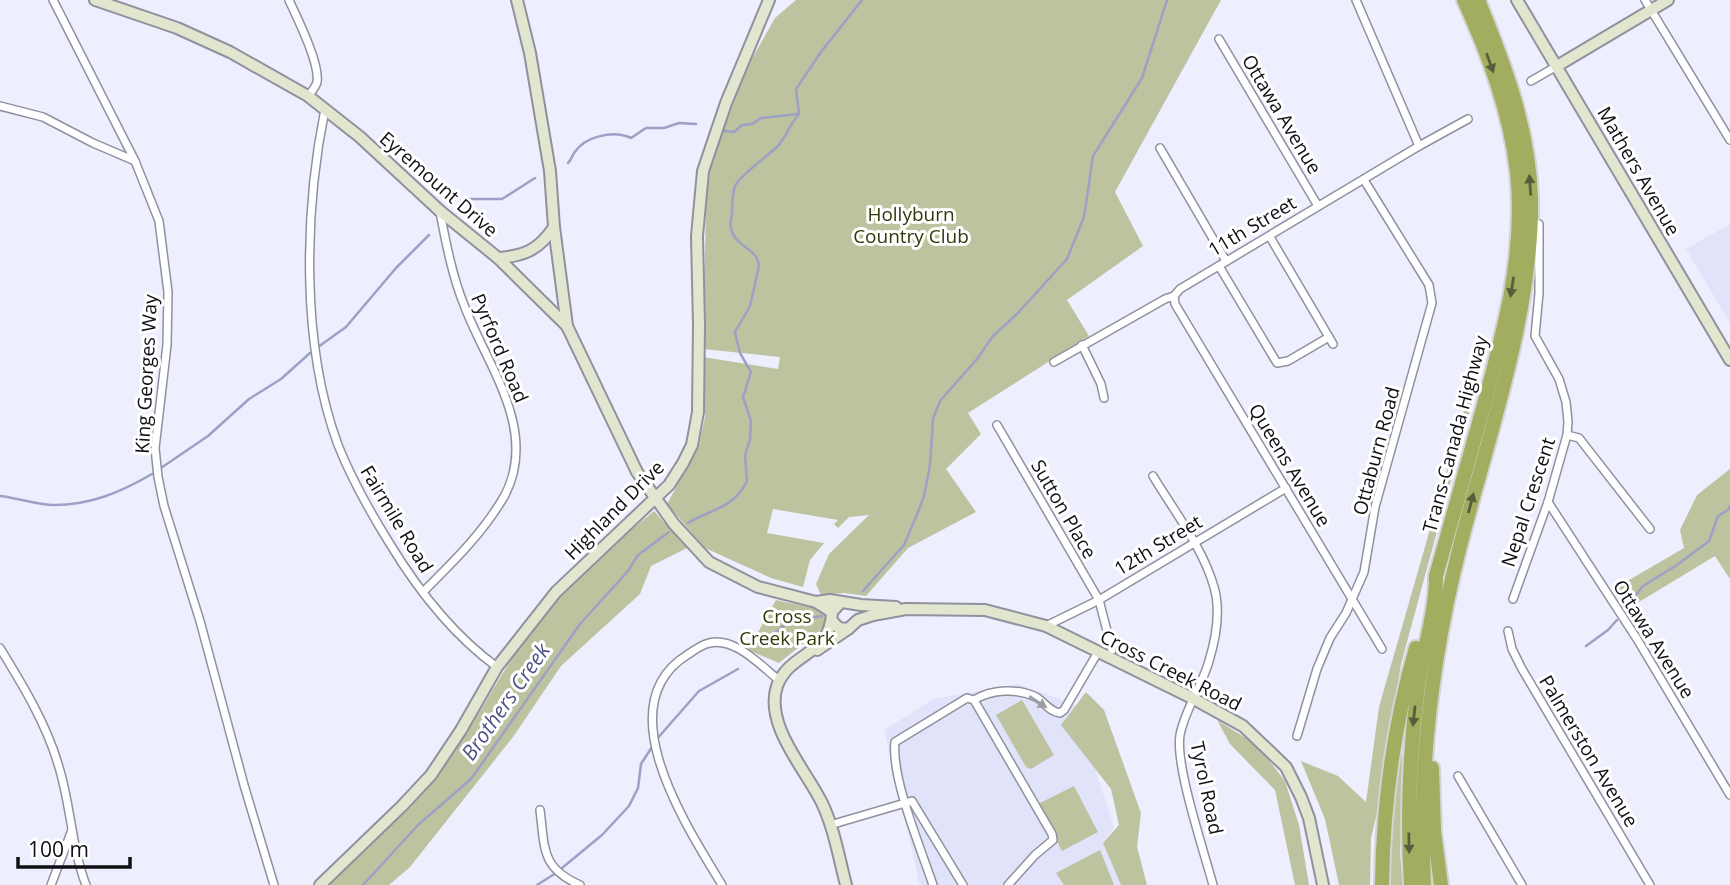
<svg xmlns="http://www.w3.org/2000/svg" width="1730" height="885" viewBox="0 0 1730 885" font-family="'Open Sans',sans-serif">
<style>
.built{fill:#e0e3f9}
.green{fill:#bdc39f}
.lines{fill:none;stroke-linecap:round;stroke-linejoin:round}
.stream{stroke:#9ca1c5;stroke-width:2.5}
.street-casing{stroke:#8f919f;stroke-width:10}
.secondary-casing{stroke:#8f919f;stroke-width:14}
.highway-casing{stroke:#d4d4d5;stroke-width:18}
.street{stroke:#fff;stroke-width:7}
.secondary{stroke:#e3e6cf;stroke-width:10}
.highway{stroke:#a3ad60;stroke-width:14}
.oneway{fill:#595e3a}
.oneway2{fill:#9f9fa1}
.labels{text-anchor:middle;stroke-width:6;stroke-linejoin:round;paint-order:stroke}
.street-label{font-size:19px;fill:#0f0f14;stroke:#fff}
.park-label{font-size:19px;fill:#34390a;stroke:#fff}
.water-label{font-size:21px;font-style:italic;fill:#4e5285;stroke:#fff}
</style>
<rect width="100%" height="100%" fill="#edeffe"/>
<g class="built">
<polygon points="1730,224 1730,323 1686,249"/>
<polygon points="1018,684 1074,704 1114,827 1103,843 1121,885 920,885 884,730 934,699"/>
</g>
<g class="green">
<polygon points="796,0 1221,0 1115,192 1143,246 1067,300 1089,336 968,413 981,434 946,469 976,512 908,548 866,596 844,593 821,595 816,584 829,554 869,515 849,517 838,528 834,524 838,520 773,509 767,533 824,543 810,560 803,587 771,578 705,548 667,504 699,445 705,417 703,357 778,369 780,357 703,349 706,203 711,154 749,64 775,18"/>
<polygon points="1480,355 1485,355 1401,664 1378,809 1371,838 1370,885 1339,885 1325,819 1301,761 1338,776 1366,802 1379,707"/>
<polygon points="1730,469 1730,579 1715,556 1629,608 1617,587 1684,548 1680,530 1697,495"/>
<path d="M654 511 687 548 651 566 640 594 561 666 513 737 410 867 389 885H327C366 848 409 811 442 768 474 728 496 679 526 638 561 589 608 549 654 511Z"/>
<polygon points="776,600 826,611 828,624 779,663 748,650"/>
<polygon points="1086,692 1104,710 1141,813 1137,847 1147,885 1121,885 1103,843 1119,825 1111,789 1061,725"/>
<polygon points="1022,700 1054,755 1031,769 1026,767 996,715"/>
<polygon points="1217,720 1257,745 1285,781 1299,825 1309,885 1295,885 1275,790 1230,744"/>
<polygon points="1397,756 1403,756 1400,854 1403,885 1389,885 1388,838"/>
<polygon points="1074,786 1098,832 1062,851 1038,804"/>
<polygon points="1100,850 1114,885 1064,885 1056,873"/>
</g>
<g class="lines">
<g class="stream">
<polyline points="723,131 734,132 742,125 752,124 761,118 798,114"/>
<path d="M568 163C571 160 572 157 574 153 585 136 613 130 631 138L646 128H664L679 123 696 124"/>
<polyline points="461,201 469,199 502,199 535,178"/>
<polyline points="318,347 346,327 396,268 429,235"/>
<polyline points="158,470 208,436 249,399 281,379 310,353"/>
<path d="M0 496C18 498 37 505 54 505 91 505 121 492 152 474"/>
<path d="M688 523C711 509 733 509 747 481L745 455 750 440 751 421 743 397 751 372 740 353 735 332 750 306 759 266C757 248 739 248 733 234 729 226 731 221 732 213 732 204 732 195 735 186 739 176 769 155 778 146 786 137 790 124 799 114L796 89 821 52 862 0"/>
<polyline points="863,591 904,545 918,512 924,496 930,465 933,419 940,401 977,359 993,336 1017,314 1067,259 1084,217 1093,156 1142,78 1167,0"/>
<polyline points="1631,601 1643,586 1677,565 1709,541 1718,516 1729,509 1730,506"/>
<polyline points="764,643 788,622 822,616"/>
<polyline points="1586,646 1608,630 1617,620"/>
<polyline points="656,740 699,691 738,669"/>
<polyline points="562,868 602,835 629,806 638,788 641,764 652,747"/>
<polyline points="363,885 418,825 471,779 580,624 628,571 638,555 669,532"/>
<polyline points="537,885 556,873"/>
</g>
<defs>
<g id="street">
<polyline points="53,0 135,161 159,221 168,292 167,345 155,448 158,477 164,506 200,621 244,785 274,885"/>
<path d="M289 0C297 18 320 63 317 82 316 87 311 92 308 96"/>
<polyline points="1356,0 1419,146"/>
<polyline points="1645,0 1730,140"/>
<polyline points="1219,39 1318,206"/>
<polyline points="1531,81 1557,66"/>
<polyline points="0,106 43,117 93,143 135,161"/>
<path d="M325 109C304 213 301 345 338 445 352 480 370 512 390 544 418 590 453 635 497 667"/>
<polyline points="1160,148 1226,261"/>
<polyline points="1270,237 1333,344"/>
<polyline points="1219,266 1277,363 1288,361 1329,337"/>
<polyline points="1174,296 1175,304 1382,649"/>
<polyline points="1082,345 1101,384 1104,398"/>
<polyline points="1054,362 1165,299 1174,296 1180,289 1419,146 1468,119"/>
<polyline points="997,425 1099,600 1112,650"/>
<polyline points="1567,435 1579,438 1650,529"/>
<path d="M1153 476C1174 511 1203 548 1214 587 1221 611 1216 638 1209 661 1202 686 1185 709 1180 735 1175 766 1204 851 1213 885"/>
<polyline points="1548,502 1637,639 1730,795"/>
<path d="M423 592C453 562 484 532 505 495 539 429 486 364 464 305 452 275 446 243 440 212"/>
<polyline points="1513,599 1548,502 1567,435 1568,422 1566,402 1559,379 1535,336 1539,293 1539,224"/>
<polyline points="1046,626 1099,600 1286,488"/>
<polyline points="1508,631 1512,649 1522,669 1650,885"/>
<path d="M0 648C22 684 46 723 58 764 71 804 71 846 86 885"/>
<path d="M974 700C992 689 1017 688 1036 697 1045 702 1048 711 1060 713L1064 710 1098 652"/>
<polyline points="1297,736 1317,669 1330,638 1346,613 1364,572 1375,507 1432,303 1429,285 1364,180"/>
<polyline points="1458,776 1522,885"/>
<path d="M540 810C545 849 541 868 580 885"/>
<polyline points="830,825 912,801 963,885"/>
<polyline points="51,885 72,830"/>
<path d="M722 885C688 828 606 706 687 655 693 651 700 646 706 644 733 634 761 666 780 681"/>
<path d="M933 885C921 849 891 778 895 742L967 698 974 700 1052 834 1053 840 1035 855 1008 885"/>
</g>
<g id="secondary">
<polyline points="95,0 177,28 230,52 308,96 360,137 440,211 498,258 567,326"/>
<polyline points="517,0 530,53 550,171 554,227 567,326 637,472 674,524 709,562 758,587 816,602 832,612"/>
<polyline points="1517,0 1730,360"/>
<polyline points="1557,66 1668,0"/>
<path d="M498 258C524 256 539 250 554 227"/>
<polyline points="816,602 830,600 861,605 896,607"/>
<path d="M841 602 832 612C831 656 790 651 777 686 764 725 806 770 822 803 834 828 839 858 846 885"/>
<polyline points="832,621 839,628 848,629 858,620 873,615 906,609 985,610 1046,626 1194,699 1243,726 1286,767 1301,797 1309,818 1323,885"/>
<polyline points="817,650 848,629"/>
<polyline points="320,885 402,806 431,775 461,730 497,667 556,592 669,485 683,463 692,445 698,412 699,325 697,236 703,171 726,103 769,0"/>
</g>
<g id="highway">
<polyline points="1432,768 1434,832 1441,885"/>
<path d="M1382 885C1383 806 1394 724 1416 648"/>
<path d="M1411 885C1407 819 1409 753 1418 687 1423 650 1436 613 1436 576 1451 521 1467 467 1482 412 1503 335 1526 254 1517 172 1510 112 1489 55 1464 0"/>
<path d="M1424 885C1418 770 1431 661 1459 550 1487 439 1533 313 1531 198 1529 129 1504 63 1478 0"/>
</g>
</defs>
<use href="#street" class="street-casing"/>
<use href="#secondary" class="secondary-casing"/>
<use href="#highway" class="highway-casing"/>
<use href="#street" class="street"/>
<use href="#secondary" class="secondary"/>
<use href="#highway" class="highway"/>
</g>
<defs><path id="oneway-solid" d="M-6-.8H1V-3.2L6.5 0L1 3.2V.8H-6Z" transform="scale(1.75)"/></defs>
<g class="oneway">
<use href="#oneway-solid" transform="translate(1490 63) rotate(70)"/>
<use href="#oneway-solid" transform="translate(1530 185) rotate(-94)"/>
<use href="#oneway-solid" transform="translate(1512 287) rotate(99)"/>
<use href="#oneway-solid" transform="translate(1471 503) rotate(-75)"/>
<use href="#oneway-solid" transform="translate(1414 716) rotate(96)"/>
<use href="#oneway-solid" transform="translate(1409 843) rotate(89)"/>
</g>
<use class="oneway2" href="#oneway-solid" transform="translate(1038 702) rotate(33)"/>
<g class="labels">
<g class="street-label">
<text transform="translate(1282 114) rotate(59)" y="7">Ottawa Avenue</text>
<text transform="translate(1639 171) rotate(60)" y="7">Mathers Avenue</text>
<text transform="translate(439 184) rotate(41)" y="7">Eyremount Drive</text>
<text transform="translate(1252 226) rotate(-31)" y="7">11th Street</text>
<text transform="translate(500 348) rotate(67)" y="7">Pyrford Road</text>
<text transform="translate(146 374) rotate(-87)" y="7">King Georges Way</text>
<text transform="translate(1455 434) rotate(-75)" y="7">Trans-Canada Highway</text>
<text transform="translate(1376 451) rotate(-75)" y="7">Ottaburn Road</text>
<text transform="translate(1290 465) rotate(59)" y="7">Queens Avenue</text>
<text transform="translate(1528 502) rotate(-72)" y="7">Nepal Crescent</text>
<text transform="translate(1064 509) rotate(60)" y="7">Sutton Place</text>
<text transform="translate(614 510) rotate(-45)" y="7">Highland Drive</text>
<text transform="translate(397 519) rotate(59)" y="7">Fairmile Road</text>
<text transform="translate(1158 545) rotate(-31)" y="7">12th Street</text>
<text transform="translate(1654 639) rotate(58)" y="7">Ottawa Avenue</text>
<text transform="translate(1171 670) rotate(27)" y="7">Cross Creek Road</text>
<text transform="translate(1589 751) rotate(59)" y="7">Palmerston Avenue</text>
<text transform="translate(1207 788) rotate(78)" y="7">Tyrol Road</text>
</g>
<g class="park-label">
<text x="911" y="221">Hollyburn<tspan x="911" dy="22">Country Club</tspan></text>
<text x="787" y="623">Cross<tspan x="787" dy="22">Creek Park</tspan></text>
</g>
<g class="water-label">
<text transform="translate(506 702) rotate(-55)" y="7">Brothers Creek</text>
</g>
</g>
<path d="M18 857v10h112v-10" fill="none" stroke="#0f0f14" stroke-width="3.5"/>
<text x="28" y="857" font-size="21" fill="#0f0f14" stroke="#ffffff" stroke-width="5" paint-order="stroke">100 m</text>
</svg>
